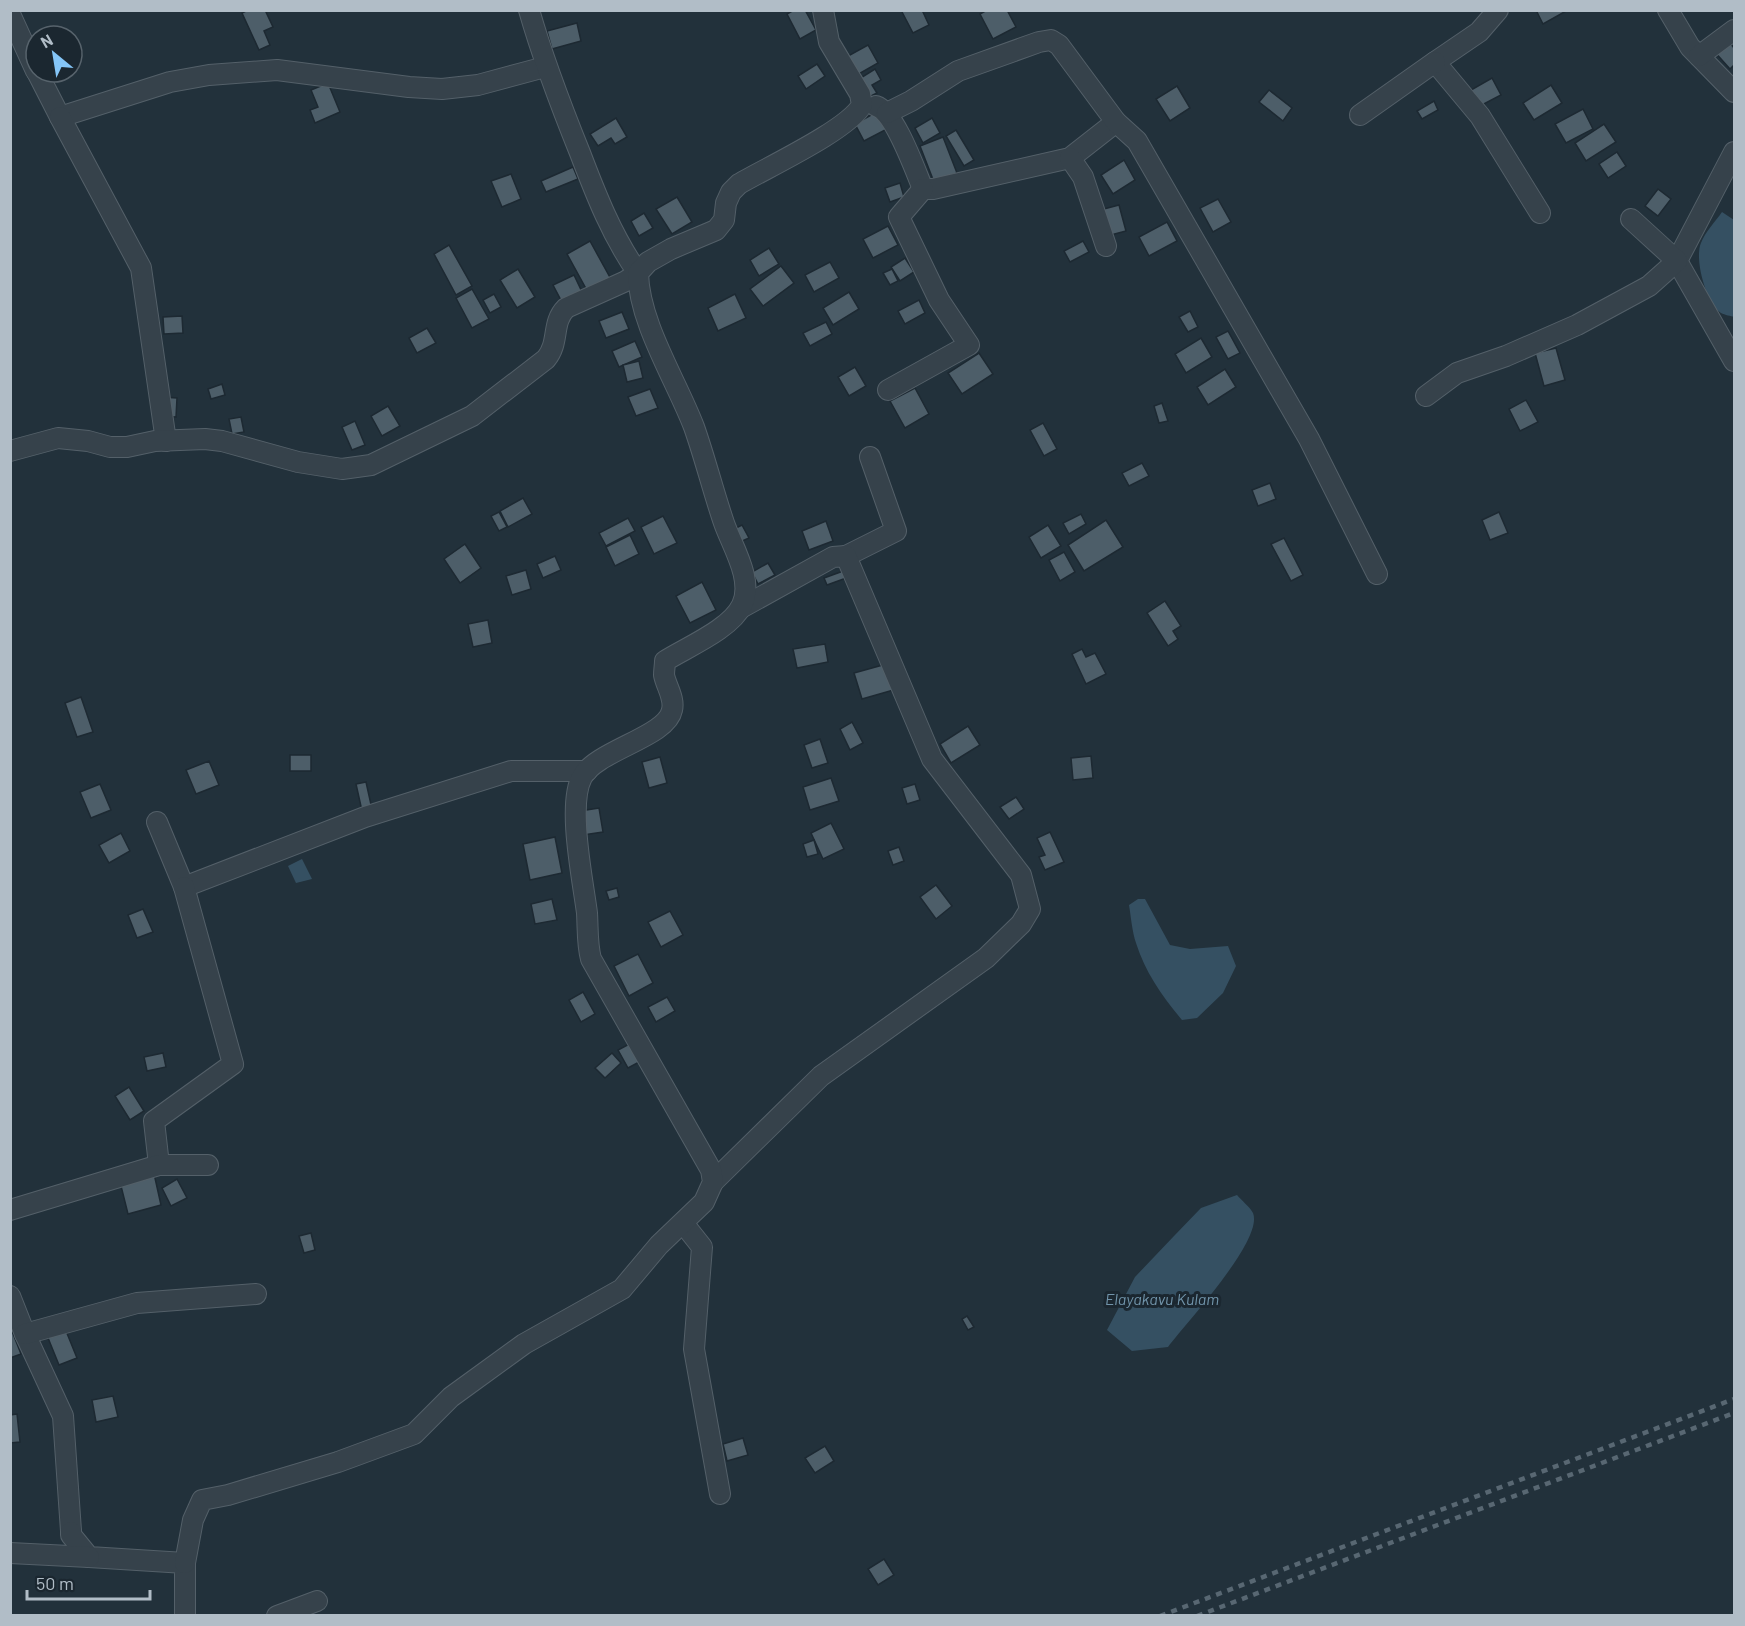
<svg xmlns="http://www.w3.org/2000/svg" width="1745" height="1626" viewBox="0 0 1745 1626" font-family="Barlow,sans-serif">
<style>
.water{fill:#355062}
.building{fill:#4d5e69;stroke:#1d2932;stroke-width:1.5}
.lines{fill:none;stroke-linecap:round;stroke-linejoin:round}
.minor-casing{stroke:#546069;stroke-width:22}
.minor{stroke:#36424b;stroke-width:20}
.rail{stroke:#586772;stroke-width:4.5;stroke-dasharray:6 6;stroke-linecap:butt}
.labels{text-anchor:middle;stroke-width:6;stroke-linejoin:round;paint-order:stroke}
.water-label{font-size:16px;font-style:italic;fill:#7194aa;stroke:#1b2730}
</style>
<rect width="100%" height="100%" fill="#22313b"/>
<g class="water">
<path d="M1722 212 1734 220V317C1731 316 1725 315 1721 313 1706 303 1694 259 1701 243 1705 232 1716 221 1722 212Z"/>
<polygon points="302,859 312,879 296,883 288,866"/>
<path d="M1138 899H1145L1170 945 1190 949 1228 946 1236 966 1223 993 1197 1018 1182 1020C1162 996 1145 972 1136 943 1132 931 1131 917 1129 905Z"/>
<path d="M1237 1195C1241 1200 1250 1207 1253 1213 1264 1240 1185 1324 1168 1347L1132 1351 1107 1330 1135 1277 1174 1236 1201 1208Z"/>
</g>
<g class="building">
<polygon points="248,10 265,10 273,27 264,31 270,45 259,50 242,13"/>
<polygon points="794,10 805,10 816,30 800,39 787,14"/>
<polygon points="901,10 922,10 929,25 913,33"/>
<polygon points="987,10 1007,10 1016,27 993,39 980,14"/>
<polygon points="1536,10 1568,10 1543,24"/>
<polygon points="577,23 581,41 552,49 547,31"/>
<polygon points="1726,38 1734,48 1734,65 1730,69 1713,50"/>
<polygon points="868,45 878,63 857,75 848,56"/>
<polygon points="817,64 825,76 806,89 798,76"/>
<polygon points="875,69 881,80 872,85 877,93 869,97 859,79"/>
<polygon points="1492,78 1501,95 1480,106 1471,90"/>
<polygon points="328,83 340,112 315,123 310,110 318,107 311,90"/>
<polygon points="1551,85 1562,103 1534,120 1523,103"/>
<polygon points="1177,86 1190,108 1170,121 1156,99"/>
<polygon points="1269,90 1292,108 1283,121 1259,102"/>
<polygon points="1434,101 1438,110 1422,119 1417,111"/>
<polygon points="1583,109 1593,129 1566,143 1555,124"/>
<polygon points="880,110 889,128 864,141 855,124"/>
<polygon points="616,118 627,137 615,144 611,138 598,146 590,134"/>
<polygon points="932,118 940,133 923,143 915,128"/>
<polygon points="1604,124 1616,142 1586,161 1575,143"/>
<polygon points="956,130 974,160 964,166 946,136"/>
<polygon points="943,137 957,173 934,182 920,146"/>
<polygon points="1617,152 1626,166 1608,178 1599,164"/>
<polygon points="1124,160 1135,180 1113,194 1101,175"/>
<polygon points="573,167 578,179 546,192 541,181"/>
<polygon points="511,174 521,199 502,207 491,181"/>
<polygon points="900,183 904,197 890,202 885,188"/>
<polygon points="1658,189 1671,199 1658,216 1645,206"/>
<polygon points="677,197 692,222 672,234 656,209"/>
<polygon points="1218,199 1231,222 1213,232 1200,208"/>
<polygon points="1119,205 1126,231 1107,236 1100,210"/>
<polygon points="644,213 653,228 639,236 631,221"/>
<polygon points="1167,222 1177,241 1149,256 1139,237"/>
<polygon points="888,226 898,245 873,258 863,239"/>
<polygon points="590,241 612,281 589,294 567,254"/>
<polygon points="1083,241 1089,252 1070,262 1064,251"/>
<polygon points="449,245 472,286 456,295 434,254"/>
<polygon points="769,248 779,264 759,276 750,260"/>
<polygon points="905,258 914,272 900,281 891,267"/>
<polygon points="830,262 839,278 814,292 805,275"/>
<polygon points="781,266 794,283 763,306 750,289"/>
<polygon points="518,269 535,297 517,308 500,280"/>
<polygon points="892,269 898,281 890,285 883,273"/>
<polygon points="574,275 583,294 563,304 553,285"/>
<polygon points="472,289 489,319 472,328 456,298"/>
<polygon points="849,292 859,309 833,325 823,308"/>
<polygon points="494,294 501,307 490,313 483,300"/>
<polygon points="735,294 746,318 718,331 708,308"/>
<polygon points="919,300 925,313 905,324 898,311"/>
<polygon points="1190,311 1198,327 1188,332 1179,317"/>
<polygon points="622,312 629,329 606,338 599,321"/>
<polygon points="182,316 183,333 164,334 163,317"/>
<polygon points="826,322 832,334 810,346 803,333"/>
<polygon points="427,328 436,343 417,353 409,338"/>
<polygon points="1228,331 1240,353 1228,359 1216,337"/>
<polygon points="1201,338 1212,357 1186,373 1175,354"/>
<polygon points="635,341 642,357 619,367 612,351"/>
<polygon points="1556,348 1565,380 1544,386 1535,353"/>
<polygon points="979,353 993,374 962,394 948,373"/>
<polygon points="639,361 643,378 627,382 623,365"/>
<polygon points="855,367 866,386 849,396 838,377"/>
<polygon points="1225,369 1236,387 1208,405 1197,387"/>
<polygon points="222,384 225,395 211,399 208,389"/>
<polygon points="915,388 929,414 905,428 890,401"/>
<polygon points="650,389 658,408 636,416 628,397"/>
<polygon points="162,397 177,398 176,417 161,416"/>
<polygon points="1526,400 1538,422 1520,431 1509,409"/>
<polygon points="1162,403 1168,421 1159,423 1154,406"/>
<polygon points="388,406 400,426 382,436 371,416"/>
<polygon points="241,417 244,432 232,434 229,419"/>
<polygon points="355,421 365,445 352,450 342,427"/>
<polygon points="1043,423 1057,449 1044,456 1030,430"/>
<polygon points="1142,463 1149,476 1129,486 1122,473"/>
<polygon points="1270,483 1276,499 1258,506 1252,490"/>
<polygon points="523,498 532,514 508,527 500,511"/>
<polygon points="499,512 507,527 499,531 491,516"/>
<polygon points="1499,512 1508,533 1490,540 1482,520"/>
<polygon points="1081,514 1086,524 1069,534 1063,523"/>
<polygon points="663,516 677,543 654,554 641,527"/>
<polygon points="628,518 635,531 606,546 599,533"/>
<polygon points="1106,520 1123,547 1084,571 1068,545"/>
<polygon points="826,521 833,541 809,550 802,531"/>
<polygon points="742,525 749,538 738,543 732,530"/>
<polygon points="1048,525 1061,546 1041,558 1029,537"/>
<polygon points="630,535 639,554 615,566 606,547"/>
<polygon points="1284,538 1303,575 1291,581 1271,544"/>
<polygon points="465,544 481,568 460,583 444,559"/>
<polygon points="1064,552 1075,572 1060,581 1049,560"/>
<polygon points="555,556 561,570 543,578 537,564"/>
<polygon points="768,563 775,575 758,584 752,572"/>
<polygon points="526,570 531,589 512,595 506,576"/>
<polygon points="846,570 849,577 827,585 824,578"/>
<polygon points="702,582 716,610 690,623 676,596"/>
<polygon points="1165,601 1181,626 1173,631 1178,639 1168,646 1147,613"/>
<polygon points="488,620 492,643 473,647 468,624"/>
<polygon points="825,644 828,662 797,668 793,649"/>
<polygon points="1082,649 1086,657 1095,653 1106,674 1086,684 1072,654"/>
<polygon points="890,663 897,689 862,699 854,673"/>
<polygon points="81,697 93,732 77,737 65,703"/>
<polygon points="852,722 863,743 850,750 840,729"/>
<polygon points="968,726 980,745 951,763 940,744"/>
<polygon points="820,739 828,763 812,768 804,745"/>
<rect x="290" y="755" width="21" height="16"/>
<polygon points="1091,756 1093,778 1073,780 1071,758"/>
<polygon points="660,757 667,783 649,788 642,762"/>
<polygon points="209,761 219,785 196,794 186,770"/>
<polygon points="831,778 839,801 810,810 803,787"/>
<polygon points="366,782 372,809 362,811 356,784"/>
<polygon points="100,784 111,810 91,818 80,792"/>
<polygon points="915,784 920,800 907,804 902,788"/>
<polygon points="1016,797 1024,809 1009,819 1000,807"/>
<polygon points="599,808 603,832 583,835 580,811"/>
<polygon points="831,823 844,849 823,859 811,833"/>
<polygon points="1050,832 1064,862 1045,870 1039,857 1045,855 1037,838"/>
<polygon points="121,833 130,851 109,863 99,845"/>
<polygon points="555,837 562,873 530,880 523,844"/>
<polygon points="814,840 818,854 807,857 803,844"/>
<polygon points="899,847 904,861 893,865 888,851"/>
<polygon points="936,885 952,906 936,919 920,897"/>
<polygon points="617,888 619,897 609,900 606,891"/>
<polygon points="552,899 557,920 535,924 531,904"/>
<polygon points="143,909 153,932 137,938 128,915"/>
<polygon points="670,911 683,935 661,947 648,922"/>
<polygon points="638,954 653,983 629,996 614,966"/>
<polygon points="583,992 595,1014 581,1022 569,1000"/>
<polygon points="667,997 675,1011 656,1022 648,1007"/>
<polygon points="633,1042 643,1060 628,1068 618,1050"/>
<polygon points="163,1053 166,1067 147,1071 144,1057"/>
<polygon points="612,1053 621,1063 605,1078 595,1068"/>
<polygon points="129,1087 144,1111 130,1120 115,1096"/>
<polygon points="153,1169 161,1205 128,1214 119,1178"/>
<polygon points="177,1179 187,1198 171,1206 162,1188"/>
<polygon points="311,1233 315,1250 304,1253 299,1236"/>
<polygon points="967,1316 974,1327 968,1330 962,1319"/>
<polygon points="62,1321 77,1358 59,1365 44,1328"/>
<polygon points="10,1326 21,1354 10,1358"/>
<polygon points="113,1396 118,1417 96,1422 92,1400"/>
<polygon points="17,1414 20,1442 10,1443 10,1415"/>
<polygon points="743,1438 748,1455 727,1461 723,1444"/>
<polygon points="825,1446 834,1461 815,1473 805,1458"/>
<polygon points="884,1559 894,1575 878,1585 868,1569"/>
</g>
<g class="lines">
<defs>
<g id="minor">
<polyline points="1498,10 1479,32 1435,62 1480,116 1540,213"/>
<polyline points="1668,10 1690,47 1734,92"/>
<polyline points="10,14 36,71"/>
<polyline points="1699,56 1734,30"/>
<polyline points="37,72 60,117 170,82 209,75 277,70 409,87 442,89 478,85 545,67"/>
<path d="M876 106C895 112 915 170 923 189H933L1070 158 1116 122"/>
<polyline points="887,113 911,101 958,71 1039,42 1051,40 1059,45 1116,122 1137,141 1309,439 1377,574"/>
<polyline points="1360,115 1435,62"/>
<polyline points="60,117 141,268 166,441"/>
<polyline points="1734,152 1677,261 1734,361"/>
<polyline points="1070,158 1083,177 1106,246"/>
<polyline points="888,390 969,345 939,300 899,217 923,189"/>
<polyline points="1426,396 1457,373 1506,356 1577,325 1649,286 1677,261 1631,219"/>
<path d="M10 451 58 438 88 441 110 447H127L155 441 205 439 222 441 298 462 342 469 371 465 472 416 546 359C560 342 551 323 566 308L626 281 638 273C612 236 596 195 580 153 561 106 543 59 529 10"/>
<polyline points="846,556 896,531 870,457"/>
<polyline points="157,822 184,887 365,817 511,771 587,771"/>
<polyline points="159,1165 154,1121 233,1064 184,887"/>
<polyline points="713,1182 821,1076 986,958 1021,924 1030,909 1021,875 932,759 846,556 833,557 741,608"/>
<polyline points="10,1210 159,1165 208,1165"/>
<polyline points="683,1223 702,1247 694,1349 720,1494"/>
<polyline points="10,1296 25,1334 63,1416 71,1531"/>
<polyline points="25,1334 137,1303 256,1294"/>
<polyline points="71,1532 71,1535 89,1557 185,1563 185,1616"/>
<polyline points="10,1553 89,1557"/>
<path d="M185 1563 193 1520 202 1500 228 1495 338 1462 414 1434 451 1397 524 1344 622 1289 659 1245 704 1202 713 1182 711 1170 591 959C587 944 588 929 587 913 583 881 567 805 582 777 597 750 667 737 672 710 675 698 666 686 664 675 664 670 665 665 665 661 687 647 731 629 742 605 754 580 732 546 724 523 713 491 705 458 694 427 676 380 639 323 638 273L648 262 671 249 716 230 724 220 726 203 731 192 739 184C768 167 848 130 862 105L860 94 829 42 823 10"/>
<polyline points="277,1616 317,1601"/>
</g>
</defs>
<use href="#minor" class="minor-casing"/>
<use href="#minor" class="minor"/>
<g class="rail">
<polyline points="1160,1616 1734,1399"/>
<polyline points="1197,1616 1734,1413"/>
</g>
</g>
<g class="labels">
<g class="water-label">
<text x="1162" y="1305">Elayakavu Kulam</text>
</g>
</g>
<rect width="1745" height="1626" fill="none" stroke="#b1bdc7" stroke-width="24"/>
<g transform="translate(54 54) rotate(330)"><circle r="28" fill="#1b2730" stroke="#57636c" stroke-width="1.5"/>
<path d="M0-4.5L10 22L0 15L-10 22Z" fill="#85c6f8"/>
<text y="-9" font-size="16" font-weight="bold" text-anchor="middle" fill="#b1bdc7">N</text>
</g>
<path d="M27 1590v9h123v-9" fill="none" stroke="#b1bdc7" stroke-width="3"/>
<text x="36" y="1590" font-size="18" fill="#b1bdc7" stroke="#1b2730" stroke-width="4.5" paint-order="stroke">50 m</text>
</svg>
